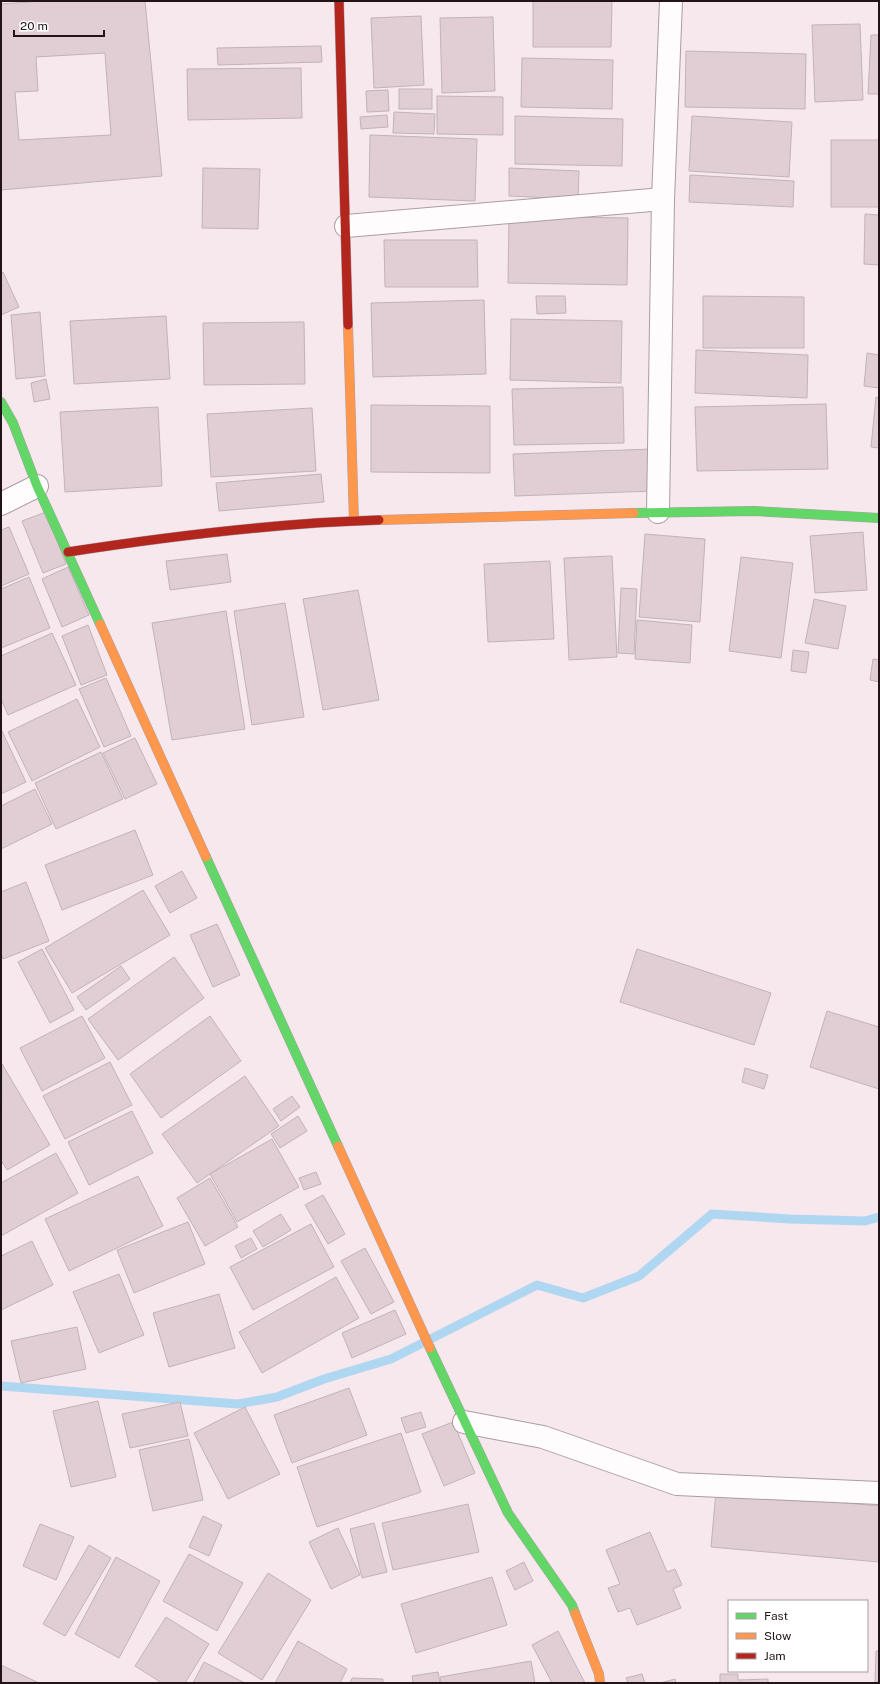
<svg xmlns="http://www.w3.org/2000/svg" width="880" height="1684" viewBox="0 0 880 1684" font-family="'Public Sans',sans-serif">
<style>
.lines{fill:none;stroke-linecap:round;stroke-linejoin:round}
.stream{stroke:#b0d7f2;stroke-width:9}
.building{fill:#e1ced5;stroke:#c1b3b8;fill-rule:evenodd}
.street-casing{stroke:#ab9da2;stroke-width:24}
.fast-casing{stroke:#ab9da2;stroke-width:10}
.slow-casing{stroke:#ab9da2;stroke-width:10}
.jam-casing{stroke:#ab9da2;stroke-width:10}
.street{stroke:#fefcfc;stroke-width:22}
.fast{stroke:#63d668;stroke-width:9}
.slow{stroke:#ff974d;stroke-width:9}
.jam{stroke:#b3261e;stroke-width:9}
</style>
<rect width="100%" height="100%" fill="#f7e8ed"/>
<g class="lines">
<polyline class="stream" points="1,1386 238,1404 277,1397 324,1379 391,1359 537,1285 583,1298 639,1276 712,1214 790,1219 865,1221 879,1217"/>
</g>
<g class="building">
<path d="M42 1H145L162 176 1 190V4ZM105 53 111 135 19 140 15 92 38 91 36 57Z"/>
<polygon points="533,1 612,1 611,47 533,47"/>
<polygon points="421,16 424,85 374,88 371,18"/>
<polygon points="493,17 495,91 442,93 440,18"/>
<polygon points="860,24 863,100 815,102 812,25"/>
<polygon points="871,35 879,35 879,94 868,94"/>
<polygon points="321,46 322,62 218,65 217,48"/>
<polygon points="686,51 806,54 805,109 685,107"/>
<polygon points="522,58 613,60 612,109 521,107"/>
<polygon points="301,68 302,118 188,120 187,69"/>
<rect x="399" y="89" width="33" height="20"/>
<polygon points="388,90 389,111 367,112 366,91"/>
<polygon points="437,96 503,97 503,135 437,134"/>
<polygon points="394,112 435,114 434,134 393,133"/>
<polygon points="387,115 388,127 361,129 360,117"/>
<polygon points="515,116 623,119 622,166 515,164"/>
<polygon points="692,116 792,122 789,177 689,171"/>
<polygon points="370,135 477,139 475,201 369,197"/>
<rect x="831" y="140" width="48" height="67"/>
<polygon points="203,168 260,169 258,229 202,228"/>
<polygon points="509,168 579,171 578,199 509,196"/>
<polygon points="690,175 794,181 793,207 689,202"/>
<polygon points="865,214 879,215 879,265 864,264"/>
<polygon points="509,216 628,218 627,285 508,283"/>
<polygon points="384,240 477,240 478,287 385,287"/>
<polygon points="3,272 19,307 1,315 1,273"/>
<polygon points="536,296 565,296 566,313 537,314"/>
<polygon points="703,296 804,297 804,348 703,348"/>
<polygon points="484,300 486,374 373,377 371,303"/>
<polygon points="40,312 45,376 16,379 11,315"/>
<polygon points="166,316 170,379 74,384 70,321"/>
<polygon points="511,319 622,321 621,383 510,380"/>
<polygon points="304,322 305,384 204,385 203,323"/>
<polygon points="696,350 808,355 807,398 695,393"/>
<polygon points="867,353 879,355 879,388 864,386"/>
<polygon points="46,379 50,399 34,402 31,383"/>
<polygon points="623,387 624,443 514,445 512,389"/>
<polygon points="876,397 879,398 879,448 871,447"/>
<polygon points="826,404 828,469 697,471 695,407"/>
<polygon points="371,405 490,406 490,473 371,472"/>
<polygon points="158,407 162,486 65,492 60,412"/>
<polygon points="312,408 316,471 211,477 207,414"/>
<polygon points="652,449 654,491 515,496 513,454"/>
<polygon points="321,474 324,502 219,511 216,483"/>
<polygon points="46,512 66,564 43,573 22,521"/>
<polygon points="9,527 29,574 1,586 1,530"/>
<polygon points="863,532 867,590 815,593 810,536"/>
<polygon points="645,534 705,539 700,622 639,617"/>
<polygon points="227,554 231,582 170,590 166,561"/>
<polygon points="612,556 617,657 569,660 564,558"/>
<polygon points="741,557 793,563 781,658 729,651"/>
<polygon points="550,561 554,639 488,642 484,564"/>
<polygon points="68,567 89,615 62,627 42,579"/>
<polygon points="29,577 50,628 1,648 1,589"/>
<polygon points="621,588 637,589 634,654 618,653"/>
<polygon points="358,590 379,700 323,710 303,599"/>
<polygon points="814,599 846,606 838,649 805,643"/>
<polygon points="285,603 304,717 252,725 234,611"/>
<polygon points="226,611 245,729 172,740 152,623"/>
<polygon points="637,620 692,625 690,663 635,659"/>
<polygon points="88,625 107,675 81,685 62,636"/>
<polygon points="52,633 76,685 8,715 1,699 1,656"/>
<polygon points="793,650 809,652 806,673 791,671"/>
<polygon points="873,659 879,660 879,682 870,680"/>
<polygon points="106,678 131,736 104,747 79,689"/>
<polygon points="77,699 100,747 32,781 8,732"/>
<polygon points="1,729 26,782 1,794"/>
<polygon points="135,738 157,784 125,799 103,753"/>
<polygon points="101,752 123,799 56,829 35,783"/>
<polygon points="35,789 52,824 1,849 1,806"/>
<polygon points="135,830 153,875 62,910 45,865"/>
<polygon points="182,871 197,898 170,913 155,886"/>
<polygon points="26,882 49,941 3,959 1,953 1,892"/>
<polygon points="143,890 170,935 72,993 45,948"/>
<polygon points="217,924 240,975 213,987 190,935"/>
<polygon points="42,949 74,1010 50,1023 18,962"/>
<polygon points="637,949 771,993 754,1045 620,1002"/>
<polygon points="174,957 204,998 118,1060 88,1019"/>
<polygon points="121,966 130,979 86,1010 77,997"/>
<polygon points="827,1011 879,1027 879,1089 810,1067"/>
<polygon points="82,1016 105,1058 42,1091 20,1048"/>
<polygon points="210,1016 241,1061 161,1118 130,1074"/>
<polygon points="110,1062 132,1105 65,1139 43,1096"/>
<polygon points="2,1064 50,1145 7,1170 1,1160"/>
<polygon points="745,1068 768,1075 764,1089 742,1082"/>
<polygon points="245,1076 279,1126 197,1183 162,1134"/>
<polygon points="292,1096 300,1107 281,1121 273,1109"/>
<polygon points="132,1111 153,1153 89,1185 68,1142"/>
<polygon points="298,1116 307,1131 280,1148 271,1134"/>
<polygon points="272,1139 299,1187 237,1222 210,1174"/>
<polygon points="56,1153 78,1193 1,1236 1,1183"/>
<polygon points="316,1172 321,1184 304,1190 299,1178"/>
<polygon points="138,1176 163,1226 69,1271 45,1219"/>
<polygon points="210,1178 238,1227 205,1246 177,1198"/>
<polygon points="323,1195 345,1234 328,1244 305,1205"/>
<polygon points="281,1214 291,1230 263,1247 253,1231"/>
<polygon points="188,1222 205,1264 134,1293 117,1250"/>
<polygon points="311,1224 334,1267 253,1310 230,1267"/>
<polygon points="251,1238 257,1249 241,1258 235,1246"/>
<polygon points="32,1241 53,1285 1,1310 1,1256"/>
<polygon points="365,1248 394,1302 371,1314 341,1261"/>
<polygon points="119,1274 144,1335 99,1353 73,1292"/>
<polygon points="336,1277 359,1318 262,1373 239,1332"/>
<polygon points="219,1294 235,1348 169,1367 153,1313"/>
<polygon points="395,1310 406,1334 352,1358 342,1333"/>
<polygon points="77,1327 86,1369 21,1383 11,1341"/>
<polygon points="349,1388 367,1435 292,1463 274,1415"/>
<polygon points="98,1401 116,1477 71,1487 53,1411"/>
<polygon points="180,1402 188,1436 130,1448 122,1414"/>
<polygon points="245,1407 280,1474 228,1499 194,1433"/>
<polygon points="421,1412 426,1427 406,1433 401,1418"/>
<polygon points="453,1422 475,1473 444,1486 422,1434"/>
<polygon points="401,1433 421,1492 317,1527 297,1467"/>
<polygon points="189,1439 203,1500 153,1511 139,1450"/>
<polygon points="716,1491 879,1506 879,1562 711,1547"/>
<polygon points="468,1504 479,1552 393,1570 382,1523"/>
<polygon points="203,1516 222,1525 209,1556 189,1547"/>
<polygon points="374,1523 387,1572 362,1578 350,1529"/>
<polygon points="40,1524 74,1537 56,1580 23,1566"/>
<polygon points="338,1528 360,1575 331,1589 309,1542"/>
<polygon points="650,1532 667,1572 675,1569 682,1585 673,1589 681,1608 637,1625 630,1608 618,1612 608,1588 620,1584 606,1550"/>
<polygon points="89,1545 111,1558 65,1636 43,1624"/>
<polygon points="189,1554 243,1583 217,1631 163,1601"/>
<polygon points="116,1557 160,1581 119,1658 75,1634"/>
<polygon points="524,1562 533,1581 515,1590 506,1571"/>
<polygon points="268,1573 311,1600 262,1680 218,1653"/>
<polygon points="492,1577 507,1625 416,1653 401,1604"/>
<polygon points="166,1617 209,1644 185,1683 162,1683 135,1666"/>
<polygon points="558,1631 585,1683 552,1683 532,1645"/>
<polygon points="298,1641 347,1669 340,1683 275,1683"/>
<polygon points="876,1651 879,1651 879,1683 875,1683"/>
<polygon points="531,1661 535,1683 441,1683 440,1677"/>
<polygon points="204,1662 245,1683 193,1683"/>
<polygon points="1,1665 39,1683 1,1683"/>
<polygon points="438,1672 440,1683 413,1683 412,1676"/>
<polygon points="642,1674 645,1683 628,1683 626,1678"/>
<polygon points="720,1674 738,1674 738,1680 768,1679 768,1683 720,1683"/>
<polygon points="352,1678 383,1679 383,1683 350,1683"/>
<polygon points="675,1679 676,1683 660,1683"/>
</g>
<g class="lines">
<defs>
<g id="street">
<polyline points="346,226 663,199"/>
<polyline points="1,504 37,486"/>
<polyline points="658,512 663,199 671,1"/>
<polyline points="464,1422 543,1437 677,1484 879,1493"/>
</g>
<g id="fast">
<polyline points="1,402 13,423 37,486 100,624"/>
<polyline points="634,513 754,511 879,518"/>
<polyline points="206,857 338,1146"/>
<polyline points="430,1348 508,1513 572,1605 575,1613"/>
</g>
<g id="slow">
<polyline points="348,325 354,521"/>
<polyline points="379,520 634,513"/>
<polyline points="100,624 206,857"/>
<polyline points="338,1146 430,1348"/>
<polyline points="575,1613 599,1674 600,1683"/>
</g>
<g id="jam">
<polyline points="339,1 348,325"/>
<path d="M68 552C171 536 275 523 379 520"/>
</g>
</defs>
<use href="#street" class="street-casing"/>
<use href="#fast" class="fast-casing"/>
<use href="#slow" class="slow-casing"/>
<use href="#jam" class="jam-casing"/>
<use href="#street" class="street"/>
<use href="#fast" class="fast"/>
<use href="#slow" class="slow"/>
<use href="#jam" class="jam"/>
</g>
<rect width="880" height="1684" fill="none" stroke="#221319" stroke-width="4"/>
<rect x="728" y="1600" width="140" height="72" fill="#ffffff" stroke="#a7a1a3"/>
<rect x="736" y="1613" width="20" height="6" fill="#63d668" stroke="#a7a1a3"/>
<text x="764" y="1620" font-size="12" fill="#221319">Fast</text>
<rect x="736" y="1633" width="20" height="6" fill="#ff974d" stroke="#a7a1a3"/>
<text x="764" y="1640" font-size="12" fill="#221319">Slow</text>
<rect x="736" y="1653" width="20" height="6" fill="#b3261e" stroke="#a7a1a3"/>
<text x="764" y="1660" font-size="12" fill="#221319">Jam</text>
<path d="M14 30v6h90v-6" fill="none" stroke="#221319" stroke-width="2"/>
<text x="20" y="30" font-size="12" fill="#221319" stroke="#ffffff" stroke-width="3" paint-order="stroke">20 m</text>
</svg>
